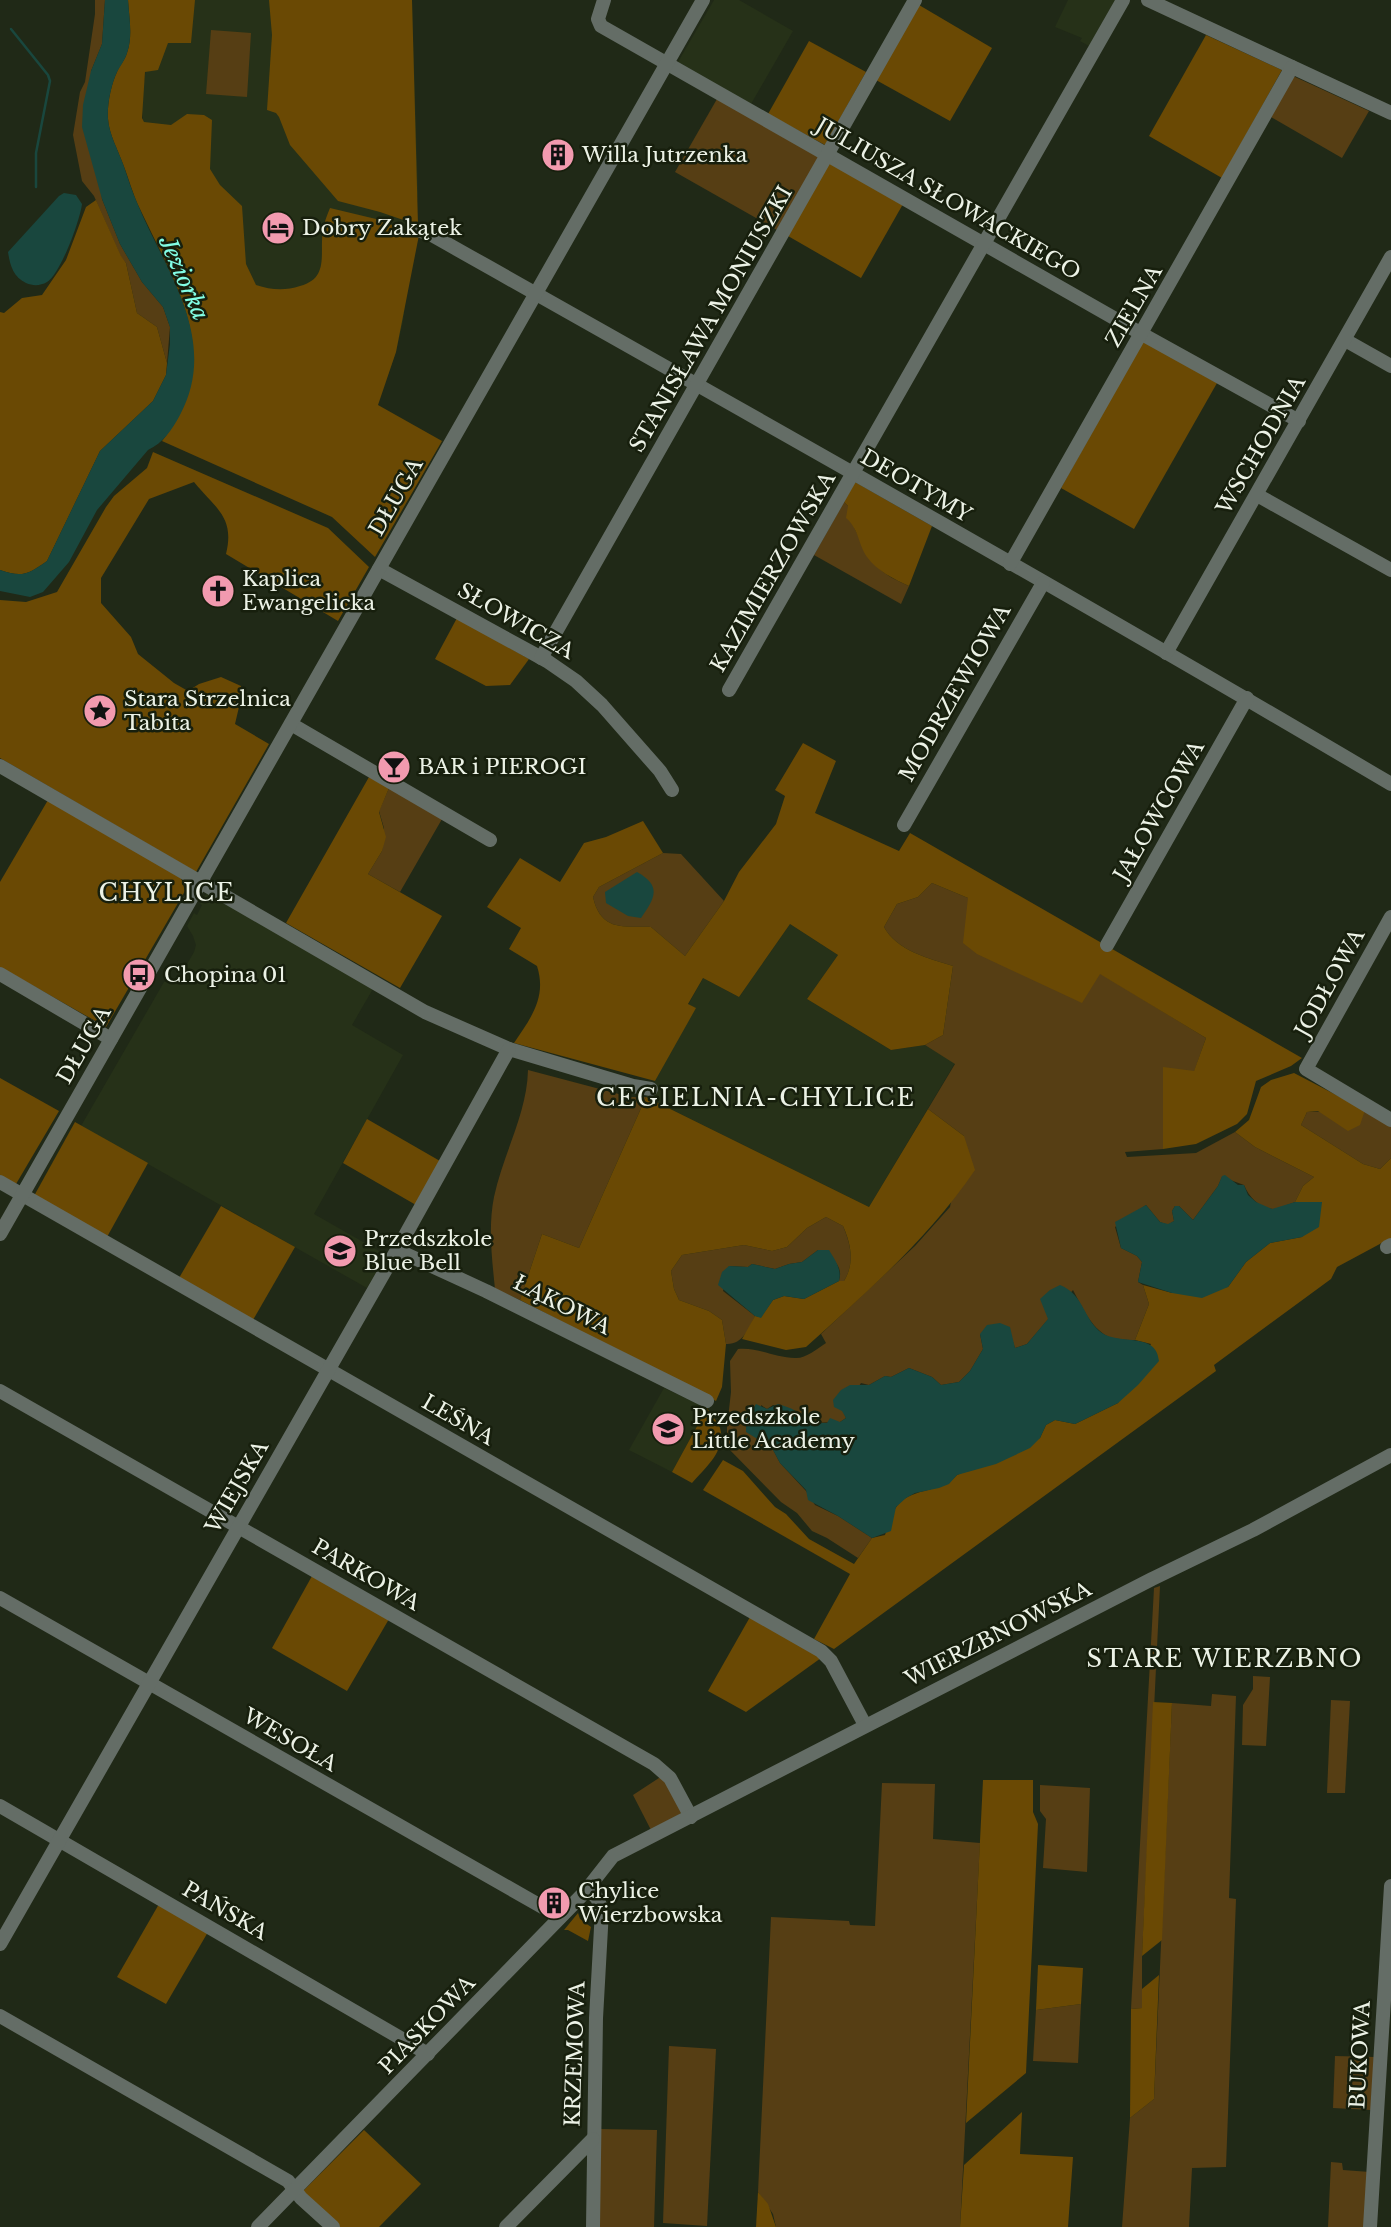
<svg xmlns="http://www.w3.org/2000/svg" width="1391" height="2227" viewBox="0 0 1391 2227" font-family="'Libre Baskerville',serif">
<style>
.built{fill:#263118}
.green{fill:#563e14}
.forest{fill:#6a4904}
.water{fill:#19473e}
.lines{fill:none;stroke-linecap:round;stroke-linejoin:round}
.stream{stroke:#19473e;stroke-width:2.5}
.minor{stroke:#646d66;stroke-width:14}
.labels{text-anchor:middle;stroke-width:5;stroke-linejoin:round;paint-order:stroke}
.poi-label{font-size:21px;fill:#ecf2e6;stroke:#171f0d;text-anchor:start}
.street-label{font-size:21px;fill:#ecf2e6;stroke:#171f0d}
.water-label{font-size:23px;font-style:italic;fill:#82fee5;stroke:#171f0d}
.quarter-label{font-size:24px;letter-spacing:2px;fill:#ecf2e6;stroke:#171f0d}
</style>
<rect width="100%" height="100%" fill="#202917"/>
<g class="built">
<polygon points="170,0 412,0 418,193 403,321 396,352 377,405 183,434 141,103 148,54"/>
<polygon points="714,0 739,0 793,31 751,104 678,62"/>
<polygon points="1068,0 1115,0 1089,46 1080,41 1082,38 1055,27"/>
<polygon points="208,891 374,987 352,1025 403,1055 314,1214 386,1255 367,1288 81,1126 164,982 179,978 194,952 196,945 193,936 187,926 194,913 197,915 202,905 200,904"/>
<polygon points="790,924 838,955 807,999 891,1050 925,1045 955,1063 869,1207 646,1097 695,1008 688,1005 703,978 739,997"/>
<polygon points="664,1388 707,1408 672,1472 629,1450"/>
</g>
<g class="green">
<polygon points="95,0 105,0 102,44 91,71 102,199 120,244 142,282 163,307 170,327 167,363 157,327 137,313 126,263 121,257 94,196 82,181 73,135 80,92 85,82 95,14"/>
<polygon points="211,30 251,33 247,97 206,94"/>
<polygon points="1293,76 1369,111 1342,158 1271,117"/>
<polygon points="717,99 819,156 777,230 675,172"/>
<path d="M844 502 848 506C851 525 864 550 876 565 884 575 898 581 909 586L901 604 814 555Z"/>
<polygon points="389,788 442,819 400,892 368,874 382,851 384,828 379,811"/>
<path d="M663 853 681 854 724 901 685 956 651 927C624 926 601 932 593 897L599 887Z"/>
<path d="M932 883 968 898 1100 973 1206 1038 1194 1072 1163 1068V1149L1125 1152 1127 1157 1196 1153 1235 1132 1255 1147 1314 1177 1303 1186 1295 1202C1289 1204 1279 1209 1273 1209 1259 1208 1249 1197 1244 1185L1222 1177 1218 1186 1193 1220 1179 1206H1175L1172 1211 1174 1221 1168 1225 1160 1222 1146 1205 1115 1227 1121 1248 1137 1256 1142 1262 1138 1282 1143 1285 1149 1304 1135 1340C1128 1340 1119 1340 1112 1338 1093 1332 1082 1307 1073 1290L1027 1344 1015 1348 1013 1342 980 1334 983 1349 970 1371 959 1382 941 1385 932 1377 909 1368 891 1377 885 1376 869 1385 861 1383 843 1411 846 1418 840 1422 807 1423 801 1413 773 1405 767 1409 761 1405 759 1442 772 1448 780 1463 806 1491 815 1505 838 1516 872 1538 858 1558 827 1538 812 1531 797 1513 781 1502 727 1447V1427L731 1392 730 1361 738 1349C758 1347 775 1358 795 1358 805 1359 817 1349 826 1343L821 1334 915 1246 950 1207 964 1136 928 1109 955 1064 925 1045 943 1035 953 966C928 958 897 951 884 927L897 904 918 897Z"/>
<path d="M528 1070 630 1097H646L579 1248 542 1234 520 1300 495 1289C492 1259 488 1227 494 1197 503 1154 527 1114 528 1070Z"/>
<polygon points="1365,1110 1391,1127 1391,1158 1380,1169 1363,1164 1301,1125 1307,1112"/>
<path d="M826 1217 843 1226C851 1245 855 1263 844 1281H839C844 1264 831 1258 818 1250L802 1262 789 1264 775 1269 752 1264 748 1267 729 1266 723 1291 755 1316C749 1329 742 1345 726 1344L722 1320 709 1311 679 1300 674 1289 671 1271 682 1255 744 1245 772 1251 787 1247 807 1228Z"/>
<polygon points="1160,1586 1142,1956 1142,2008 1131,2009 1154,1588"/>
<polygon points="1253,1676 1270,1677 1266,1746 1242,1745 1243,1705 1253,1689"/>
<polygon points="1212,1694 1236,1696 1229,1898 1236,1899 1226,2167 1192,2168 1189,2227 1122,2227 1130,2118 1154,2099 1172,1703 1211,1706"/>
<polygon points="1331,1700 1350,1701 1345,1793 1327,1793"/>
<polygon points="662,1776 682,1813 651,1830 633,1795"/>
<polygon points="882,1783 935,1784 933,1839 980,1843 960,2227 776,2227 773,2214 758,2192 771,1917 849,1921 850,1925 875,1926"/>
<polygon points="1040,1785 1090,1788 1087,1872 1043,1868 1046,1819 1040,1811"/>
<polygon points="1081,2004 1078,2063 1033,2061 1036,2010"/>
<polygon points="669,2046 716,2049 707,2226 663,2223"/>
<polygon points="1335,2056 1374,2057 1371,2110 1333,2108"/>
<polygon points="599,2129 657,2130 654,2227 600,2227"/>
<polygon points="1331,2162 1342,2163 1343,2170 1370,2172 1366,2227 1328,2227"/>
</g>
<g class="forest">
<path d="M128 0H195L191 43H168L158 70 145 72 142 118 144 122 171 125 187 114 204 115 212 120 210 169 220 185 242 206 246 264 256 285C271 290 285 291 300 286 330 278 319 253 323 230 324 223 327 215 330 208L376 219 419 235 396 352 378 405 442 441 375 557 332 517 162 441C227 360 177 288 140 209 133 195 129 179 123 164 118 150 109 134 108 119 107 104 111 85 117 72 120 65 125 60 127 53 133 36 129 17 128 0Z"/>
<polygon points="269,0 412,0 418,225 380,212 338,201 290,145 279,117 276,113 267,110 272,35"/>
<polygon points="919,5 992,48 950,121 876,80"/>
<polygon points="1206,35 1282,70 1222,178 1149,136"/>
<polygon points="809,41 866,72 825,145 768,114"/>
<polygon points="829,163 903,204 861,278 788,236"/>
<path d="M96 200 121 256 126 263 137 313 157 327 167 363 166 375 153 401 100 451 47 561C29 574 22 578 0 570V312L4 313 22 298 42 295 66 260 86 207Z"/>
<polygon points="1143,341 1217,383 1134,529 1061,488"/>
<path d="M153 452 328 528 369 567 338 621 226 554C235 517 216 509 194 482L149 499 101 578V603L131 637 138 654 174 683 188 691 199 684 221 677 241 686 239 707 235 724 269 744 196 872 0 758V600L26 602 57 592 106 507 114 496 147 468Z"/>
<path d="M855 482 932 526 909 586C895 580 876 570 867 557 858 544 859 529 846 518L848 506 844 502Z"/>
<polygon points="457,618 529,659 510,685 486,686 435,659"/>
<path d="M803 743 836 761 815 813 899 851 910 833 1302 1058 1291 1066 1256 1081 1247 1114 1237 1124 1196 1144 1163 1149V1067L1194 1071 1206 1038 1100 974 1082 1003 977 954 963 943 968 898 932 883 918 897 897 904 884 927C897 951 928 958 953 966L943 1035 925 1045 891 1050 807 999 838 955 790 924 739 997 703 978 688 1004 696 1008 655 1081 514 1043C531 1018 547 997 537 966L509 949 521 928 487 907 520 858 560 882 584 843 606 837 643 821 663 853 599 887 593 897C601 932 624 926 651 927L685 956 724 901 739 872 776 824 785 796 775 790Z"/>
<polygon points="369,777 389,788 379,812 386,837 382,851 368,874 442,916 400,988 286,923"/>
<polygon points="48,800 181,878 185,891 106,1027 0,967 0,882"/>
<path d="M1294 1073 1365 1110 1360 1125 1348 1131 1318 1111 1307 1112 1301 1125 1363 1164 1380 1169 1391 1158V1238L1337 1267 1331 1279 1214 1365 1216 1371 834 1649 814 1639 850 1574 703 1490 723 1460 743 1471 775 1507 786 1514 809 1539 854 1564 872 1538 885 1535C888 1526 891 1517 895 1509 909 1486 939 1495 957 1475L1040 1438 1046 1425 1055 1420 1075 1424 1118 1403 1151 1344 1135 1340 1149 1304 1143 1285 1172 1293 1228 1287 1246 1262 1270 1243 1302 1237 1322 1202H1295L1303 1186 1314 1177 1255 1147 1235 1132 1249 1120 1261 1087 1271 1080Z"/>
<polygon points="0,1078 59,1111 16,1184 0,1175"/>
<path d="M646 1097 869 1207 928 1109 964 1136 975 1170C928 1239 867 1292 806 1347L786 1350 742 1339 755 1316 761 1317 773 1300 784 1296 804 1299 839 1281H844C855 1263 851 1244 843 1226L826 1217 807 1228 787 1247 772 1251 744 1245 682 1255 671 1271 674 1289 679 1300 709 1311 722 1320 726 1344 722 1387 716 1401 520 1300 542 1234 579 1248Z"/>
<polygon points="367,1119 440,1161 416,1205 343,1163"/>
<polygon points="75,1122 148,1163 107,1237 34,1196"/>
<polygon points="221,1206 295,1247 253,1320 179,1278"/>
<path d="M707 1408C710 1414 718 1422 720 1428 727 1450 705 1468 692 1483L672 1472Z"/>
<polygon points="312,1576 389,1619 347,1691 272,1648"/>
<polygon points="750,1617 821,1658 746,1712 708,1691"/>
<polygon points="1153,1702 1172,1703 1162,1940 1142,1956"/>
<polygon points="983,1780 1033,1780 1033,1812 1038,1824 1026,2073 966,2123"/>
<polygon points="159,1904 208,1932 166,2004 117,1977"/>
<polygon points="578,1913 580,1919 591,1927 588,1941 568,1930 564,1930"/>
<polygon points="1038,1965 1083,1968 1081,2004 1036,2010"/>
<polygon points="1159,1975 1154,2099 1130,2118 1131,2009 1142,2008 1142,1989"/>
<polygon points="1022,2112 1020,2154 1073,2157 1068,2227 960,2227 964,2165"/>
<polygon points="364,2130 421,2184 379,2227 326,2227 296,2198"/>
<polygon points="758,2192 768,2204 776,2227 756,2227"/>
</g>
<g class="water">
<path d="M105 0H128C129 17 133 36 127 53 125 60 120 66 117 72 111 85 107 104 108 119 109 134 118 150 123 164 128 178 132 192 138 205 166 272 220 340 180 415 172 430 163 443 148 450L97 510 69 562 43 592 30 597 0 591V570C22 578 29 574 47 561L100 451 153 401 166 375 170 344V327L163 307 142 282 120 244 102 199 82 127 83 105 91 71 102 44Z"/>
<path d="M64 193 76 195 82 204C80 220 61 273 47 282 40 286 33 286 26 283 13 277 10 265 8 252L59 196Z"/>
<path d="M637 872C662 886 655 898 641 918L628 916 606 903 605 892Z"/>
<polygon points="1225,1175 1238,1185 1244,1185 1248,1195 1256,1202 1272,1209 1295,1202 1322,1202 1319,1227 1302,1237 1270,1243 1246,1262 1228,1287 1202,1298 1172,1293 1138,1282 1142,1262 1137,1256 1121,1248 1115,1222 1146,1205 1160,1222 1168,1224 1174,1221 1172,1211 1175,1206 1179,1206 1193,1220 1218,1186 1222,1176"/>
<path d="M818 1250H829C835 1260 842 1269 839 1281L804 1299 784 1296 773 1300 761 1318 755 1316 718 1285 722 1272 729 1266 748 1267 752 1264 775 1269 789 1264 802 1262Z"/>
<path d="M1060 1285C1085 1295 1083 1320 1102 1333 1120 1345 1157 1332 1159 1361L1138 1385 1118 1403 1075 1424 1055 1420 1046 1425 1040 1438 1030 1448 996 1464 957 1475 949 1484 939 1488 915 1493 906 1498 896 1507 891 1531 872 1538 838 1516 808 1500 806 1490 780 1463 772 1448 746 1432V1419L756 1404 767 1409 778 1404C791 1408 800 1411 808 1423H827L830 1418 840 1422 846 1418 842 1411 834 1407 833 1400 841 1390 850 1385H869L885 1376 891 1377 909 1368 932 1377 941 1385 959 1382 970 1371 983 1349 980 1334 987 1325 1000 1323 1010 1327 1015 1348 1027 1344 1048 1319 1040 1299 1050 1290Z"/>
</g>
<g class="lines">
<polyline class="stream" points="11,29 48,75 50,81 36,153 36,187"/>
<g class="minor">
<polyline points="604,0 598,19 601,26 1142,334 1299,421"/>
<polyline points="1148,0 1391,113"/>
<path d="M418 230 430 234C751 415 1073 596 1391 784"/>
<polyline points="1345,340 1391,366"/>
<polyline points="1257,495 1391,570"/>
<polyline points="1010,564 1292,67"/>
<polyline points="379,569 547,661 576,681 602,705 660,771 672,790"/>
<polyline points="1166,653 1391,257"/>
<polyline points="541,658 915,0"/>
<polyline points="729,690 1123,0"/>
<polyline points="291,724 490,840"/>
<polyline points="0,766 425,1012 509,1049 633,1086 651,1089"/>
<polyline points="904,825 1043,583"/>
<polyline points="1391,917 1306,1069 1391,1120"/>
<polyline points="1107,945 1247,698"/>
<polyline points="0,974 111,1039"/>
<polyline points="0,1182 821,1651 831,1661 865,1725"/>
<polyline points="0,1234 703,0"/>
<polyline points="1387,1247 1391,1245"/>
<polyline points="397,1250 486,1291 707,1401"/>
<polyline points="0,1391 654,1764 670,1778 691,1817"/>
<polyline points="0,1598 560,1917"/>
<polyline points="0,1806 428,2054"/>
<polyline points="587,1888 597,1898 602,1910 596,2018 593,2227"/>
<polyline points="0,1944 397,1250 509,1049"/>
<polyline points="0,2016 288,2181 301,2198 333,2227"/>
<polyline points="258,2227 584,1893 613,1856 1152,1579 1253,1530 1391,1455"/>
<polyline points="506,2227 593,2139"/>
<polyline points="1370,2227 1391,1886"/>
</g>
</g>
<defs>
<symbol id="building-disc" viewBox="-11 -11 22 22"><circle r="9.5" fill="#f29aaf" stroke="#171f0d"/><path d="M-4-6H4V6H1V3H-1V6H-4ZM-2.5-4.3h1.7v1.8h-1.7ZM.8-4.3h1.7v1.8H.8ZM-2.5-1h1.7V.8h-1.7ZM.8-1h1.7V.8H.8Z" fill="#111"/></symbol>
<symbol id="hotel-disc" viewBox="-11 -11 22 22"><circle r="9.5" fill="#f29aaf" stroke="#171f0d"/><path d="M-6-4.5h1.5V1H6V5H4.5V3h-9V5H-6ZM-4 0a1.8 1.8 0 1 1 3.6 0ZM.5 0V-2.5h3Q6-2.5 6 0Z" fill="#111"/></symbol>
<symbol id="church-disc" viewBox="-11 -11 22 22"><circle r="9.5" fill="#f29aaf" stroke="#171f0d"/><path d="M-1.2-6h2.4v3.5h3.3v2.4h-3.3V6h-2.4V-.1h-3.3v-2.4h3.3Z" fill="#111"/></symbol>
<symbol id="sight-disc" viewBox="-11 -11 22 22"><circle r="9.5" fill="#f29aaf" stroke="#171f0d"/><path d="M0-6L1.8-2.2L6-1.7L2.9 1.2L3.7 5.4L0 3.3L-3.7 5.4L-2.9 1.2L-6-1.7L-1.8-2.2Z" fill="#111"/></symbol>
<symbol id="bar-disc" viewBox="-11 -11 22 22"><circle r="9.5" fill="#f29aaf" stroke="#171f0d"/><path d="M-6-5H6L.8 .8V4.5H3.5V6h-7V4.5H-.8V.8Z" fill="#111"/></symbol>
<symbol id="bus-disc" viewBox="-11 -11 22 22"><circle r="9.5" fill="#f29aaf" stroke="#171f0d"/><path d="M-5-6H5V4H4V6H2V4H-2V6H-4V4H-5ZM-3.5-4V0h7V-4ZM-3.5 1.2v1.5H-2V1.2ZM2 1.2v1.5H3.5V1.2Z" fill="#111"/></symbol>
<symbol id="school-disc" viewBox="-11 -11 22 22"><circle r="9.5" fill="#f29aaf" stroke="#171f0d"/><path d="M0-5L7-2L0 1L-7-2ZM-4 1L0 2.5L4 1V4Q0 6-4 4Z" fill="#111"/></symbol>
</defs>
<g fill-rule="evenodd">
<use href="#building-disc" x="539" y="136" width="38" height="38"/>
<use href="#hotel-disc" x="259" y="209" width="38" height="38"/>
<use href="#church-disc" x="199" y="572" width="38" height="38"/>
<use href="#sight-disc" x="81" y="692" width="38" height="38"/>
<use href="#bar-disc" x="375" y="748" width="38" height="38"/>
<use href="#bus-disc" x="120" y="956" width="38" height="38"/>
<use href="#school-disc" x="321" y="1232" width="38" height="38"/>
<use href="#school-disc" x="649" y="1410" width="38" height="38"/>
<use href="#building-disc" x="535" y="1884" width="38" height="38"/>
</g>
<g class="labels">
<g class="poi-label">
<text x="582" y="162">Willa Jutrzenka</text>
<text x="302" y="235">Dobry Zakątek</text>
<text x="242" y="586">Kaplica<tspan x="242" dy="24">Ewangelicka</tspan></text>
<text x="124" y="706">Stara Strzelnica<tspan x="124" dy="24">Tabita</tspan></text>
<text x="418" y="774">BAR i PIEROGI</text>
<text x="164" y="982">Chopina 01</text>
<text x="364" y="1246">Przedszkole<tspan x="364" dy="24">Blue Bell</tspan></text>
<text x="692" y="1424">Przedszkole<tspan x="692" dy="24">Little Academy</tspan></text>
<text x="578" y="1898">Chylice<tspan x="578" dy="24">Wierzbowska</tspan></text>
</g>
<g class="street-label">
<text transform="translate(948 199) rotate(30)" y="7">JULIUSZA SŁOWACKIEGO</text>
<text transform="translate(1134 306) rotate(-60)" y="7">ZIELNA</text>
<text transform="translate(711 319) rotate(-60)" y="7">STANISŁAWA MONIUSZKI</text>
<text transform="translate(1261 445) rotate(-60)" y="7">WSCHODNIA</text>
<text transform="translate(916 486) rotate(30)" y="7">DEOTYMY</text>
<text transform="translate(396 497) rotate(-60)" y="7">DŁUGA</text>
<text transform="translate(773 572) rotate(-60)" y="7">KAZIMIERZOWSKA</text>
<text transform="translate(516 621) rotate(30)" y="7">SŁOWICZA</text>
<text transform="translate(955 693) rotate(-60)" y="7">MODRZEWIOWA</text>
<text transform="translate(1159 811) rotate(-60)" y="7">JAŁOWCOWA</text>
<text transform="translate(1330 983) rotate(-61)" y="7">JODŁOWA</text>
<text transform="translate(84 1045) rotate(-60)" y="7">DŁUGA</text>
<text transform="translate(562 1305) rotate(27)" y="7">ŁĄKOWA</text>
<text transform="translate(458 1420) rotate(30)" y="7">LEŚNA</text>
<text transform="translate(237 1487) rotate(-60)" y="7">WIEJSKA</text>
<text transform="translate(366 1575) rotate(30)" y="7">PARKOWA</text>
<text transform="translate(998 1634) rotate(-27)" y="7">WIERZBNOWSKA</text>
<text transform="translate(290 1740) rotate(30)" y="7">WESOŁA</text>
<text transform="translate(225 1911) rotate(30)" y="7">PAŃSKA</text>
<text transform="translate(427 2025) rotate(-46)" y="7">PIASKOWA</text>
<text transform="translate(575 2054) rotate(-88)" y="7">KRZEMOWA</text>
<text transform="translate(1360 2055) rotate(-87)" y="7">BUKOWA</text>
</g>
<g class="water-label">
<text transform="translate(184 278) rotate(66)" y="8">Jeziorka</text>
</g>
<g class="quarter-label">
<text x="167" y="901">CHYLICE</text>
<text x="756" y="1106">CEGIELNIA-CHYLICE</text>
<text x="1225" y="1667">STARE WIERZBNO</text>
</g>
</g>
</svg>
